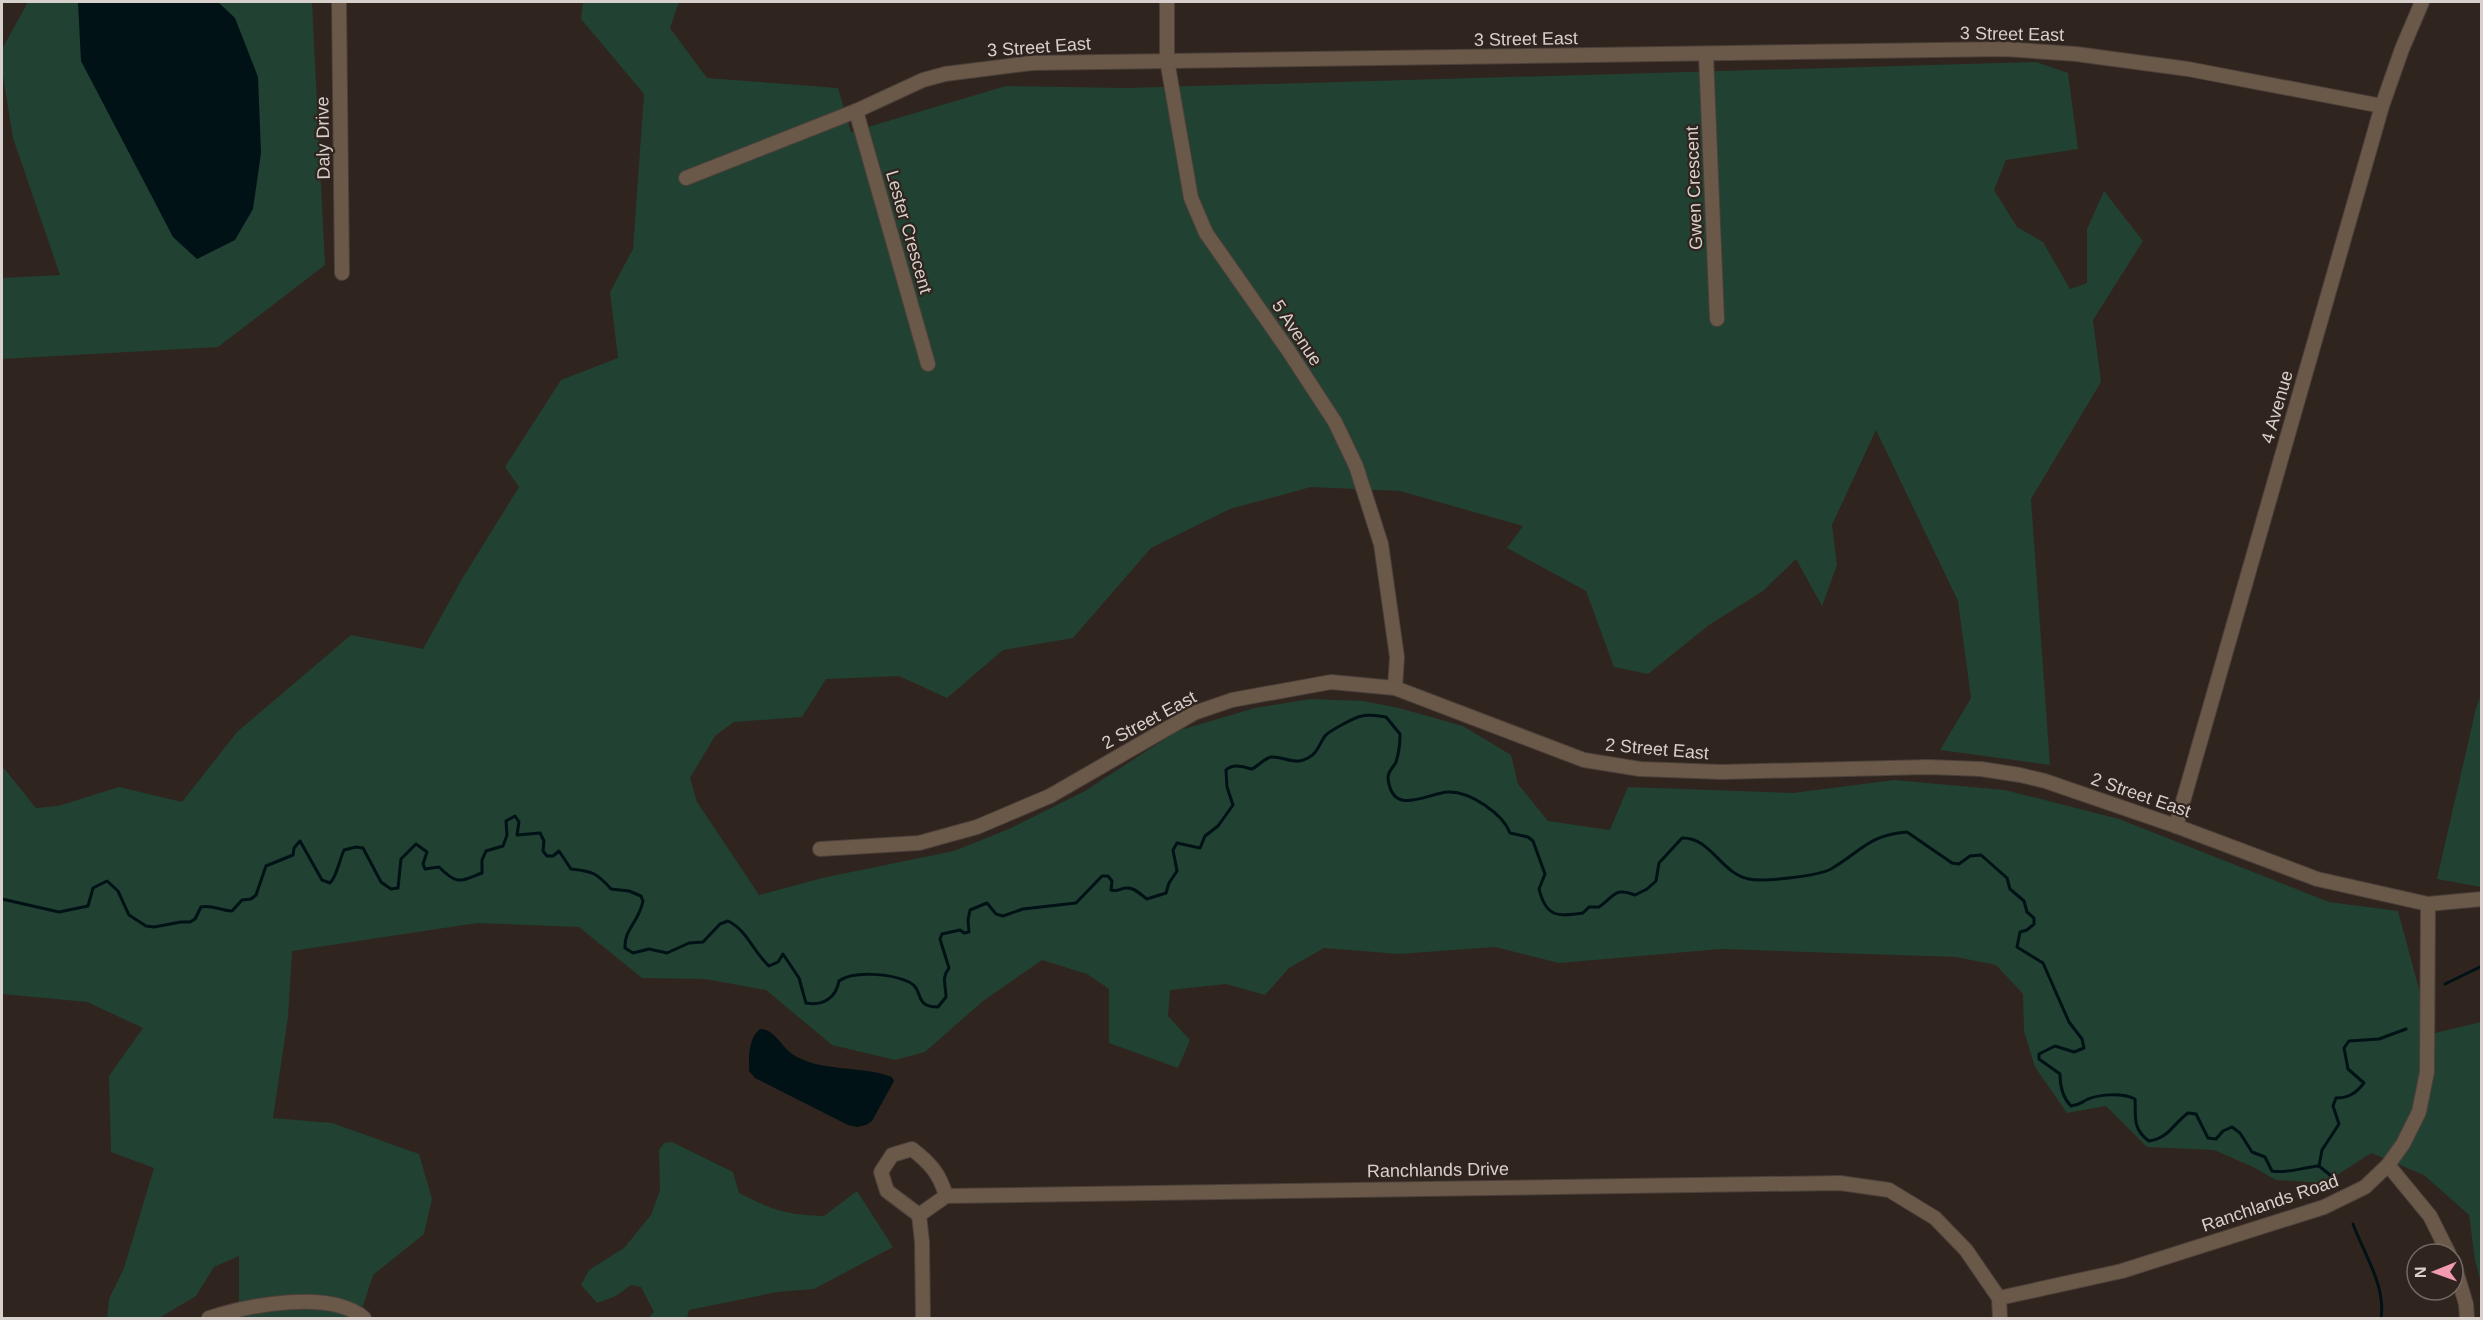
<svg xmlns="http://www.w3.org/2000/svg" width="2483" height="1320" viewBox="0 0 2483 1320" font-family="Arial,sans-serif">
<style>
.green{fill:#214132}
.water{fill:#001216}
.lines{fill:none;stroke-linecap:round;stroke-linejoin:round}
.stream{stroke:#001216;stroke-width:3}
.minor-casing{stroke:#4b403a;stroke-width:16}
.minor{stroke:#6a5849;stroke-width:14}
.labels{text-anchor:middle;stroke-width:4.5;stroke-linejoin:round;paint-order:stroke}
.street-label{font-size:18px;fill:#d8d0cc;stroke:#30241e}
</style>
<rect width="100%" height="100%" fill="#30241e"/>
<g class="green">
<polygon points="28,2 312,2 325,265 218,347 2,359 2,278 60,275 13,138 2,70 2,49"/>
<polygon points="583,2 679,2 670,28 707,78 838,88 851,132 1006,86 1127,88 2036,62 2068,73 2078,149 2006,160 1994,190 2017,227 2043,242 2070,289 2087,283 2087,229 2104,191 2143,241 2093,320 2101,382 2031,499 2050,765 1940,750 1971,698 1958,601 1876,430 1832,525 1837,565 1822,606 1796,559 1763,591 1709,625 1648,674 1614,667 1586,591 1507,548 1523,526 1400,491 1311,487 1230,509 1151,548 1073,638 1003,650 947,698 899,676 826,679 802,717 734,722 715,736 690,778 697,802 759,895 822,878 954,851 1009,829 1085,791 1177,731 1255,708 1311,699 1363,701 1399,708 1463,726 1511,755 1518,784 1548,821 1610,830 1628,787 1793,793 1894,780 2005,790 2119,819 2329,902 2398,911 2431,1034 2481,1022 2481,1283 2475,1260 2469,1215 2424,1175 2371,1153 2325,1183 2276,1180 2253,1167 2214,1150 2147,1147 2106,1106 2067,1113 2035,1067 2024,1031 2023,994 1996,965 1956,957 1721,949 1559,963 1495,947 1399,954 1324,948 1289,968 1265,995 1226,984 1170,990 1168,1016 1190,1040 1178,1068 1109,1043 1109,989 1087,974 1042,960 983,1001 925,1052 895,1060 832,1045 766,990 705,979 642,978 579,927 477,923 292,951 288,1017 273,1118 332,1123 419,1154 432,1199 424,1234 373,1275 359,1318 239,1318 239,1256 214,1267 196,1296 159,1318 107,1318 109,1299 124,1268 154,1168 111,1152 109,1076 143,1028 87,1002 2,994 2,766 36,808 58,806 119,787 182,802 237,732 351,635 423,649 462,579 519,487 505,467 561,380 618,358 610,292 633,249 644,94 581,19"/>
<polygon points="2481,695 2481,887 2437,879 2476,708"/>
<path d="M672 1142 733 1172 739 1193C773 1210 785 1215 824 1216L857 1191 893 1247 814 1289 777 1292 689 1310 687 1318H648L654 1312 641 1287 631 1285 616 1296 597 1303 581 1285 589 1270 624 1248 651 1215 660 1190 659 1150 664 1143Z"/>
</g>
<g class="water">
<polygon points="78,2 218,2 235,18 258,77 261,153 253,209 235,240 197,259 173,237 81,61"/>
<path d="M760 1029C774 1029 781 1046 792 1054 822 1073 861 1065 892 1077L894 1081 872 1121 866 1125 857 1127 848 1125 755 1078 749 1071C749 1056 748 1039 760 1029Z"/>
</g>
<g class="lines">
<g class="stream">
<path d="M2 899 59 912 88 906 93 888 107 881 118 891 129 915 146 926 154 927 181 922H190L195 919 201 907C211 904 221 911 232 911L242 900 251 899 256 895 266 866 293 855 294 848 300 841 322 880 330 883C337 876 339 861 344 850L356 847 363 848 381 882 391 889 398 888 401 859 416 844 427 852 423 864 425 869 439 867C458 886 460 881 482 873V860L486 851 503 846 507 835 506 821 515 816 519 822 517 835 540 833 544 841 543 851 547 856H553L559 851 571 869C592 871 597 873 611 889L629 891 641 896 643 901C639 922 624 929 625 948L633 953 649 949 667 953 689 943 703 942 720 924 728 921C747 930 754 953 769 966L778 962 783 954 799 978 806 1003C823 1006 836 998 839 981 854 970 892 974 909 982 925 990 913 1007 938 1007L946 997C946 985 941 978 949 968L940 939 942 934 960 930 964 933 969 932 968 920 970 910 987 903 996 914 1003 916 1023 909 1076 903 1102 876H1108L1112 881 1111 890C1119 892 1120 888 1127 888 1134 887 1141 895 1147 899L1166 893 1169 883 1177 871 1173 850 1177 843 1200 848 1205 836 1218 826 1233 805 1227 787 1226 770C1234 763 1243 767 1252 769 1258 766 1265 758 1271 757 1284 756 1294 766 1308 758 1318 753 1319 744 1325 736 1329 731 1355 717 1362 716 1370 714 1378 716 1386 717L1400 734C1400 743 1399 753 1396 762 1393 768 1388 771 1388 778 1392 818 1427 793 1448 792 1470 791 1503 814 1510 833L1528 837 1533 841 1545 874 1539 889C1546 917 1557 917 1583 913L1589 907H1599C1615 896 1614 887 1635 895L1647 889 1656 881 1659 863 1682 838C1711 837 1721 874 1749 879 1764 882 1818 876 1831 869 1862 851 1868 835 1907 832L1952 863 1959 864 1970 856 1981 855 2007 878 2010 889 2024 901 2027 912 2034 918V924L2027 930 2020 932 2017 947 2043 963 2069 1022 2082 1039 2084 1048 2074 1052 2055 1046 2039 1054V1059L2060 1074C2060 1086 2062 1097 2071 1106 2080 1105 2080 1103 2088 1099 2101 1094 2123 1093 2135 1099 2136 1117 2132 1129 2149 1141 2169 1138 2173 1124 2188 1113L2196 1114 2208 1138 2216 1139 2223 1131 2232 1127 2240 1133 2252 1152 2265 1157 2272 1171C2288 1174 2303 1167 2319 1166"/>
<polyline points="2445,984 2482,966"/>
<path d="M2319 1166 2322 1150 2339 1124 2333 1106 2336 1098C2349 1098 2356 1093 2364 1083L2348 1069 2344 1048 2349 1041 2379 1039 2406 1029"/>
<polyline points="2319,1166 2335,1179"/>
<path d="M2353 1224C2364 1254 2386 1286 2381 1318"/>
</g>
<defs>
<g id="minor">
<polyline points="339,2 342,273"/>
<polyline points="1167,2 1167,60 1191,198 1206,233 1288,350 1335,422 1356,466 1381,544 1397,657 1395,688"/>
<polyline points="1706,55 1717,319"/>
<polyline points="856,111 928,364"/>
<polyline points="686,178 856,111 923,80 945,74 1032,63 2005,49 2076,54 2188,69 2382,106"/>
<polyline points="2176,826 2382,106 2402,49 2422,2"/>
<polyline points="820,849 919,843 977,827 1050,796 1194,713 1232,700 1331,682 1395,688 1584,760 1640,769 1722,772 1928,767 1981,769 2020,775 2045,781 2176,826 2317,879 2428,904 2482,899"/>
<polyline points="2388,1165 2430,1216 2449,1254"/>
<polyline points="919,1215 946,1196 1840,1183 1889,1190 1935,1218 1966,1250 1999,1298 2000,1318"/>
<path d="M919 1215 887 1191 881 1172 892 1155 912 1149C930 1163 940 1174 946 1196"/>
<polyline points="919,1215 922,1242 923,1318"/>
<polyline points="2453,1261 2466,1304 2467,1318"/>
<polyline points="1999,1298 2122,1271 2324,1207 2365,1187 2388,1165 2403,1144 2419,1112 2427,1072 2428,904"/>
<path d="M209 1318C249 1305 330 1289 364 1318"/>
</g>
</defs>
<use href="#minor" class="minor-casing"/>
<use href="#minor" class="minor"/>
</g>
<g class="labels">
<g class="street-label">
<text transform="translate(2012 34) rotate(1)" y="6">3 Street East</text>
<text transform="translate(1526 39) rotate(-1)" y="6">3 Street East</text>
<text transform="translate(1039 47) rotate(-4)" y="6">3 Street East</text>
<text transform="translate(323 138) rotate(-91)" y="6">Daly Drive</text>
<text transform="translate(1694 188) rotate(-92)" y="6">Gwen Crescent</text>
<text transform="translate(909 232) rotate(74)" y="6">Lester Crescent</text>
<text transform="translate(1297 333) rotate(56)" y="6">5 Avenue</text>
<text transform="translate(2277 407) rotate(-74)" y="6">4 Avenue</text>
<text transform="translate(1149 720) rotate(-28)" y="6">2 Street East</text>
<text transform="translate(1657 749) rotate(5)" y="6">2 Street East</text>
<text transform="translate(2141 795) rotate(19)" y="6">2 Street East</text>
<text transform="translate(1438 1170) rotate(-1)" y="6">Ranchlands Drive</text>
<text transform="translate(2270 1203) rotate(-19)" y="6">Ranchlands Road</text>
</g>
</g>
<rect width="2483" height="1320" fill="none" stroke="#d8d0cc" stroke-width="6"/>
<g transform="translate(2435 1272) rotate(269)"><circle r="28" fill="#30241e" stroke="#736964" stroke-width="1.5"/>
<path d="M0-4.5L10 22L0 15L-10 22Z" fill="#f29ab0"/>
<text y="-9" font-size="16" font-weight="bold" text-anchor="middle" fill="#d8d0cc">N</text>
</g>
</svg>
